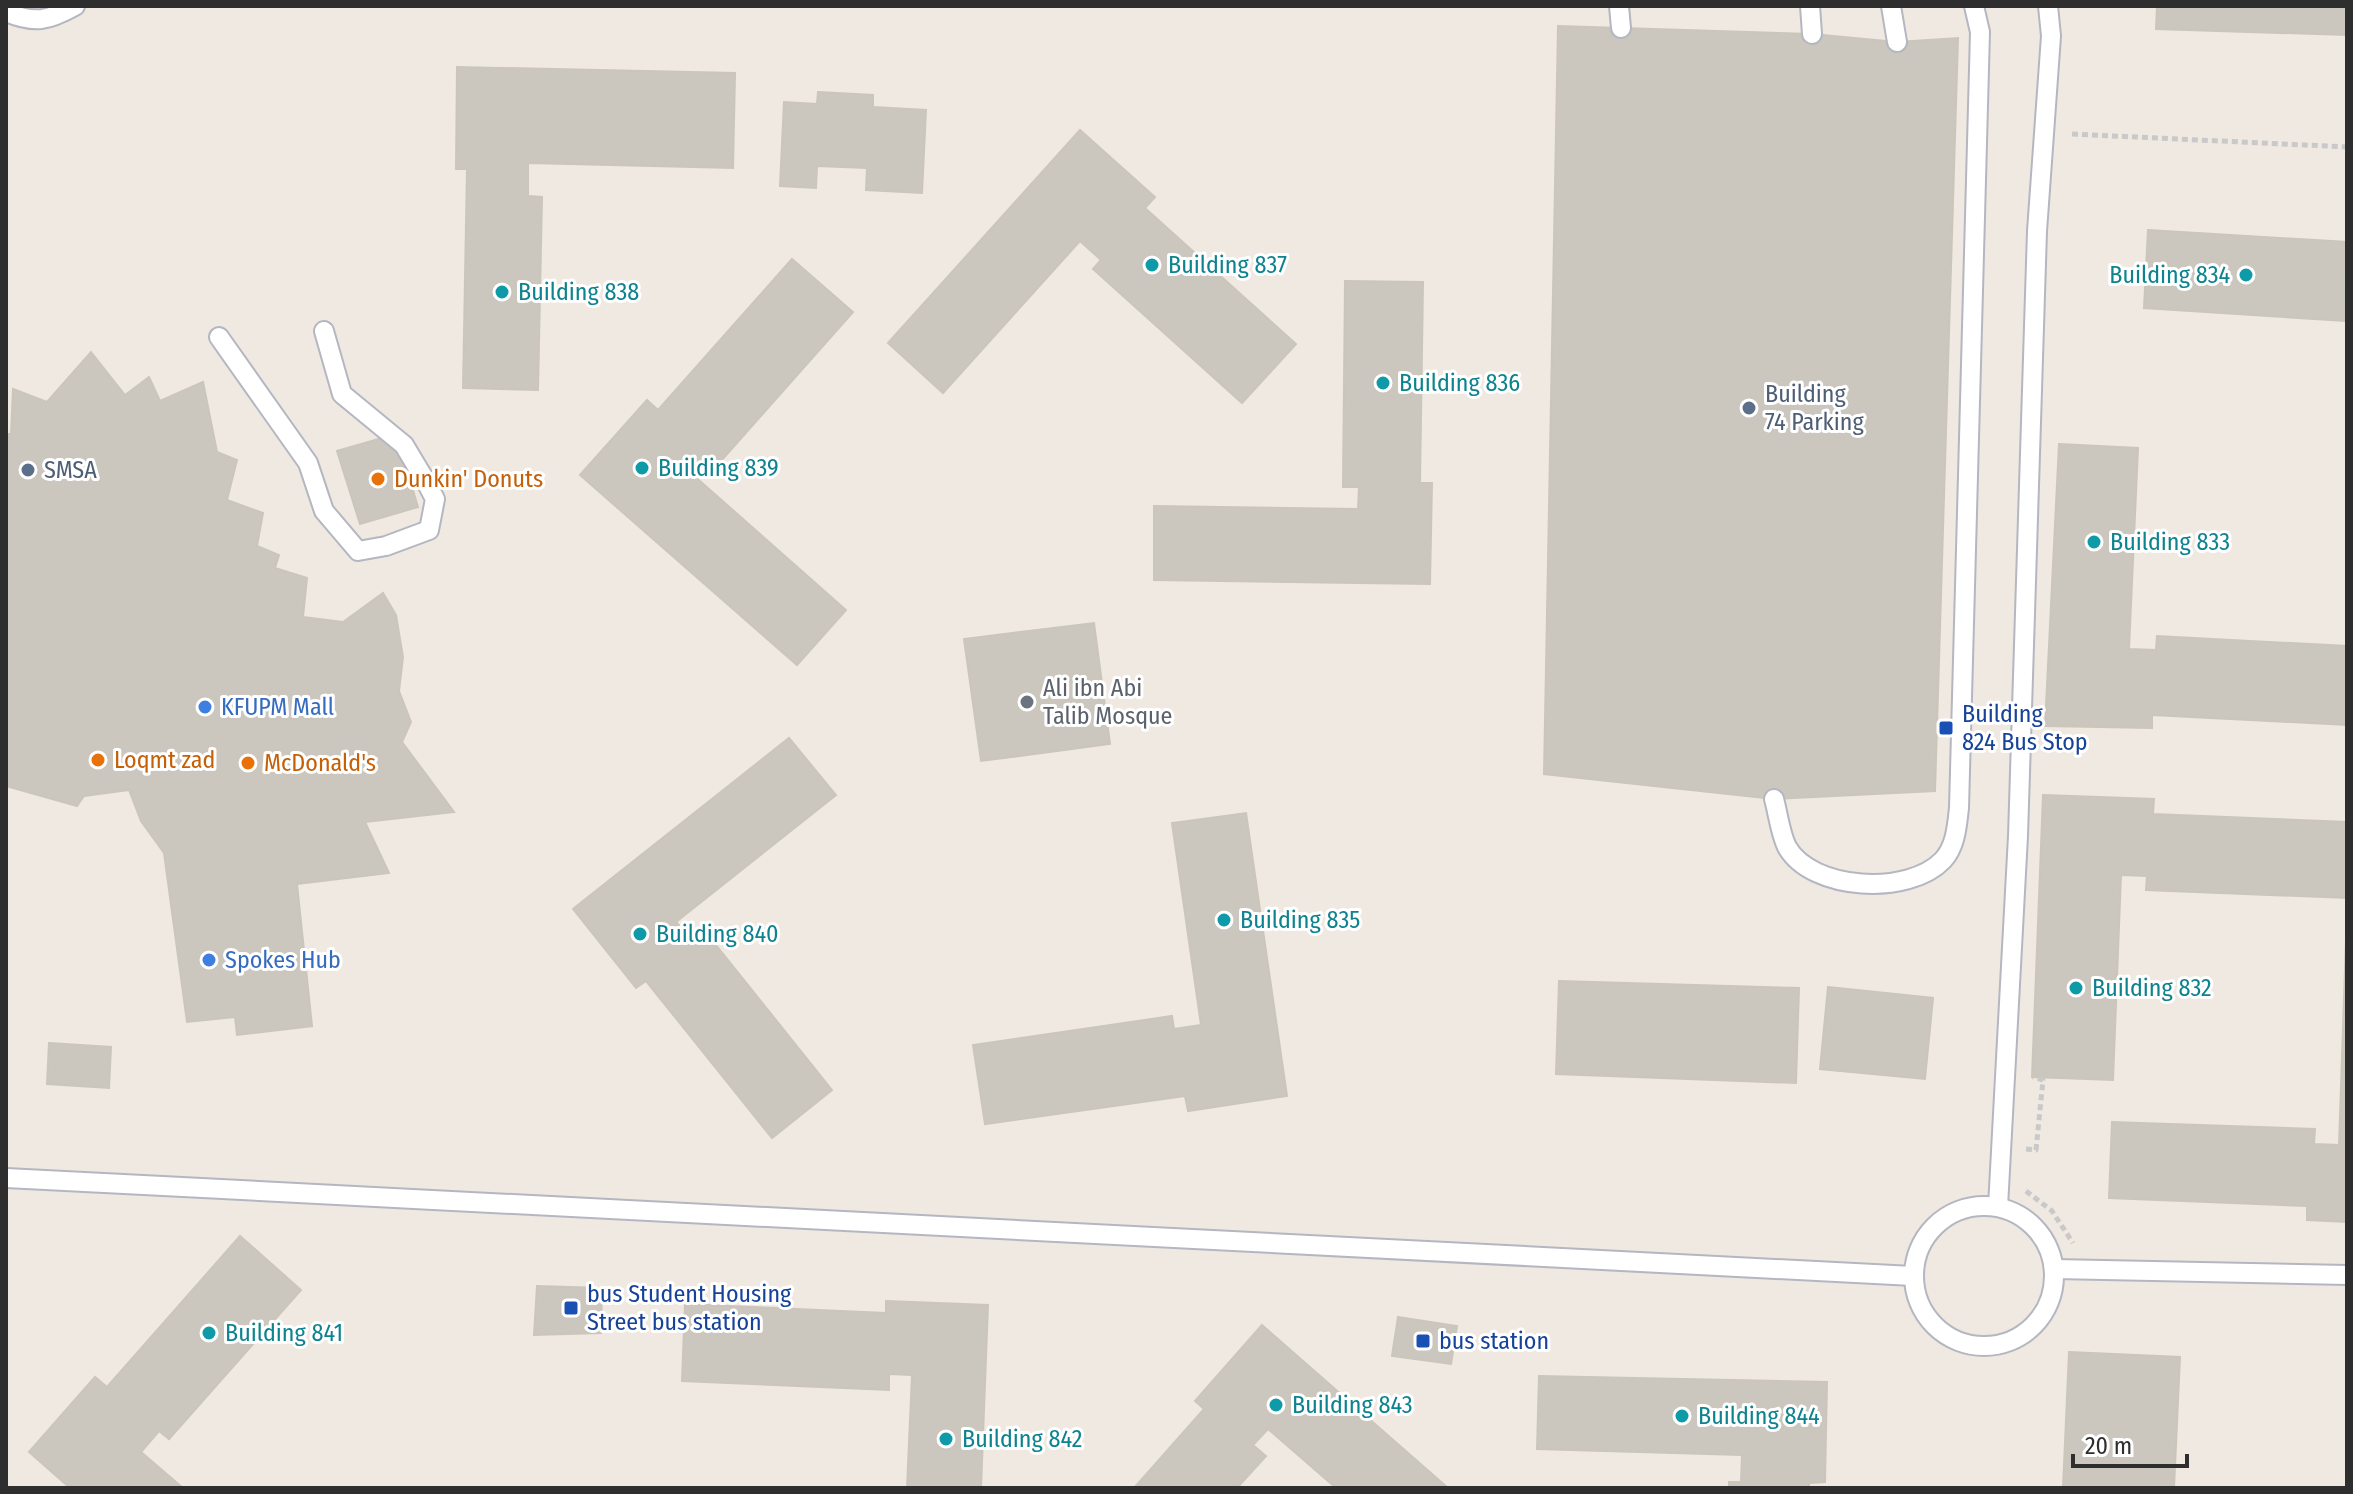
<svg xmlns="http://www.w3.org/2000/svg" width="2353" height="1494" viewBox="0 0 2353 1494" font-family="'Fira Sans Condensed',sans-serif">
<style>
.building{fill:#cbc7bf;stroke:#cbc5ba;stroke-width:2}
.lines{fill:none;stroke-linecap:round;stroke-linejoin:round}
.service-casing{stroke:#b4b7c1;stroke-width:22}
.path{stroke:#c9c9c9;stroke-width:5;stroke-dasharray:6 4;stroke-linecap:butt}
.service{stroke:#fff;stroke-width:18}
.culture-dot{fill:#0f9aa8;stroke:#fff;stroke-width:3}
.service-dot{fill:#5c6f8a;stroke:#fff;stroke-width:3}
.food-dot{fill:#e8710a;stroke:#fff;stroke-width:3}
.worship-dot{fill:#6b7280;stroke:#fff;stroke-width:3}
.shop-dot{fill:#3f7fe0;stroke:#fff;stroke-width:3}
.transit-dot{fill:#1a4fb4;stroke:#fff;stroke-width:3}
.labels{text-anchor:middle;stroke-width:6;stroke-linejoin:round;paint-order:stroke}
.culture-label{font-size:24px;fill:#0d838f;stroke:#fff;text-anchor:start}
.service-label{font-size:24px;fill:#4e5e75;stroke:#fff;text-anchor:start}
.food-label{font-size:24px;fill:#c56008;stroke:#fff;text-anchor:start}
.worship-label{font-size:24px;fill:#5b616d;stroke:#fff;text-anchor:start}
.shop-label{font-size:24px;fill:#366cbe;stroke:#fff;text-anchor:start}
.transit-label{font-size:24px;fill:#164399;stroke:#fff;text-anchor:start}
</style>
<rect width="100%" height="100%" fill="#efe9e1"/>
<g class="building">
<polygon points="2157,6 2347,6 2347,35 2156,29"/>
<polygon points="1558,26 1812,34 1897,42 1958,38 1935,791 1774,799 1544,774"/>
<polygon points="457,67 735,73 733,168 528,163 528,196 542,197 538,390 463,388 467,169 456,169"/>
<polygon points="818,92 873,95 873,107 926,110 922,193 866,190 867,168 817,166 816,188 780,186 784,102 817,104"/>
<polygon points="1080,130 1155,197 1145,208 1296,344 1242,403 1093,269 1101,260 1080,241 943,393 888,343"/>
<polygon points="2148,230 2347,242 2345,321 2144,308"/>
<polygon points="792,259 853,312 720,462 711,454 692,474 846,610 797,665 580,475 647,400 658,410"/>
<polygon points="1345,281 1423,282 1420,483 1432,483 1430,584 1154,580 1154,506 1358,509 1359,487 1343,487"/>
<polygon points="91,352 125,395 149,377 160,401 203,382 217,452 237,460 227,500 263,513 257,546 279,555 275,568 307,578 303,617 343,622 383,593 396,615 403,657 399,691 411,722 402,742 454,812 365,822 389,873 297,884 312,1026 237,1035 235,1017 187,1022 164,853 141,821 129,790 84,796 77,806 6,786 6,434 11,434 13,389 47,402"/>
<polygon points="396,434 418,507 360,524 337,451"/>
<polygon points="2059,444 2138,448 2129,649 2156,650 2157,636 2347,646 2347,725 2152,715 2152,728 2045,726"/>
<polygon points="1094,623 1110,744 981,761 964,639"/>
<polygon points="789,738 836,795 676,922 691,939 703,929 832,1090 772,1138 646,981 636,988 573,909"/>
<polygon points="2043,795 2154,799 2153,814 2347,822 2347,898 2146,890 2147,876 2121,875 2113,1080 2032,1077"/>
<polygon points="1246,813 1287,1096 1188,1111 1185,1096 985,1124 973,1045 1172,1016 1174,1029 1201,1025 1172,823"/>
<polygon points="2346,940 2347,1222 2307,1220 2307,1206 2109,1198 2112,1122 2315,1129 2314,1144 2339,1145"/>
<polygon points="1559,981 1799,988 1796,1083 1556,1074"/>
<polygon points="1828,987 1933,998 1925,1079 1820,1069"/>
<polygon points="49,1043 111,1047 109,1088 47,1084"/>
<polygon points="240,1236 301,1290 169,1439 159,1431 141,1452 183,1488 70,1488 29,1452 95,1377 107,1387"/>
<polygon points="537,1286 602,1288 601,1333 534,1335"/>
<polygon points="886,1301 988,1305 981,1488 907,1488 912,1375 889,1374 889,1390 682,1381 685,1304 886,1313"/>
<polygon points="1398,1317 1457,1326 1451,1364 1392,1356"/>
<polygon points="1262,1325 1448,1488 1336,1488 1268,1429 1253,1445 1266,1456 1237,1488 1134,1488 1204,1409 1195,1401"/>
<polygon points="2069,1352 2180,1357 2174,1488 2063,1488"/>
<polygon points="1539,1376 1827,1382 1825,1482 1809,1483 1809,1488 1729,1488 1729,1482 1741,1482 1742,1455 1537,1449"/>
</g>
<g class="lines">
<defs>
<g id="service">
<polyline points="1619,6 1621,28"/>
<polyline points="1810,6 1812,34"/>
<polyline points="1891,6 1897,42"/>
<path d="M6 12C35 24 48 21 75 6"/>
<polyline points="219,337 308,463 324,511 358,551 386,546 429,530 435,499 425,480 404,445 342,394 324,331"/>
<path d="M1774 799C1778 813 1780 833 1787 847 1812 891 1909 896 1943 860 1956 846 1957 825 1959 808L1980 32 1974 6"/>
<polyline points="6,1178 1913,1276"/>
<circle cx="1984" cy="1276" r="70"/>
<polyline points="1998,1207 2018,836 2037,231 2051,36 2048,6"/>
<polyline points="2054,1269 2347,1275"/>
</g>
</defs>
<use href="#service" class="service-casing"/>
<g class="path">
<polyline points="2072,134 2347,147"/>
<polyline points="2026,1149 2036,1150 2043,1080 2033,1077"/>
<polyline points="2026,1191 2052,1211 2073,1243"/>
</g>
<use href="#service" class="service"/>
</g>
<g class="culture-dot">
<circle cx="1152" cy="265" r="8"/>
<circle cx="2246" cy="275" r="8"/>
<circle cx="502" cy="292" r="8"/>
<circle cx="1383" cy="383" r="8"/>
<circle cx="642" cy="468" r="8"/>
<circle cx="2094" cy="542" r="8"/>
<circle cx="1224" cy="920" r="8"/>
<circle cx="640" cy="934" r="8"/>
<circle cx="2076" cy="988" r="8"/>
<circle cx="209" cy="1333" r="8"/>
<circle cx="1276" cy="1405" r="8"/>
<circle cx="1682" cy="1416" r="8"/>
<circle cx="946" cy="1439" r="8"/>
</g>
<g class="service-dot">
<circle cx="1749" cy="408" r="8"/>
<circle cx="28" cy="470" r="8"/>
</g>
<g class="food-dot">
<circle cx="378" cy="479" r="8"/>
<circle cx="98" cy="760" r="8"/>
<circle cx="248" cy="763" r="8"/>
</g>
<circle class="worship-dot" cx="1027" cy="702" r="8"/>
<g class="shop-dot">
<circle cx="205" cy="707" r="8"/>
<circle cx="209" cy="960" r="8"/>
</g>
<g class="transit-dot">
<rect x="1938" y="720" width="16" height="16" rx="4"/>
<rect x="563" y="1300" width="16" height="16" rx="4"/>
<rect x="1415" y="1333" width="16" height="16" rx="4"/>
</g>
<g class="labels">
<g class="culture-label">
<text x="1168" y="273">Building 837</text>
<text x="2230" y="283" text-anchor="end">Building 834</text>
<text x="518" y="300">Building 838</text>
<text x="1399" y="391">Building 836</text>
<text x="658" y="476">Building 839</text>
<text x="2110" y="550">Building 833</text>
<text x="1240" y="928">Building 835</text>
<text x="656" y="942">Building 840</text>
<text x="2092" y="996">Building 832</text>
<text x="225" y="1341">Building 841</text>
<text x="1292" y="1413">Building 843</text>
<text x="1698" y="1424">Building 844</text>
<text x="962" y="1447">Building 842</text>
</g>
<g class="service-label">
<text x="1765" y="402">Building<tspan x="1765" dy="28">74 Parking</tspan></text>
<text x="44" y="478">SMSA</text>
</g>
<g class="food-label">
<text x="394" y="487">Dunkin' Donuts</text>
<text x="114" y="768">Loqmt zad</text>
<text x="264" y="771">McDonald's</text>
</g>
<g class="worship-label">
<text x="1043" y="696">Ali ibn Abi<tspan x="1043" dy="28">Talib Mosque</tspan></text>
</g>
<g class="shop-label">
<text x="221" y="715">KFUPM Mall</text>
<text x="225" y="968">Spokes Hub</text>
</g>
<g class="transit-label">
<text x="1962" y="722">Building<tspan x="1962" dy="28">824 Bus Stop</tspan></text>
<text x="587" y="1302">bus Student Housing<tspan x="587" dy="28">Street bus station</tspan></text>
<text x="1439" y="1349">bus station</text>
</g>
</g>
<rect width="2353" height="1494" fill="none" stroke="#2e2e2e" stroke-width="16"/>
<path d="M2073 1454v12h114v-12" fill="none" stroke="#2e2e2e" stroke-width="4"/>
<text x="2085" y="1454" font-size="24" fill="#2e2e2e" stroke="#ffffff" stroke-width="6" paint-order="stroke">20 m</text>
</svg>
